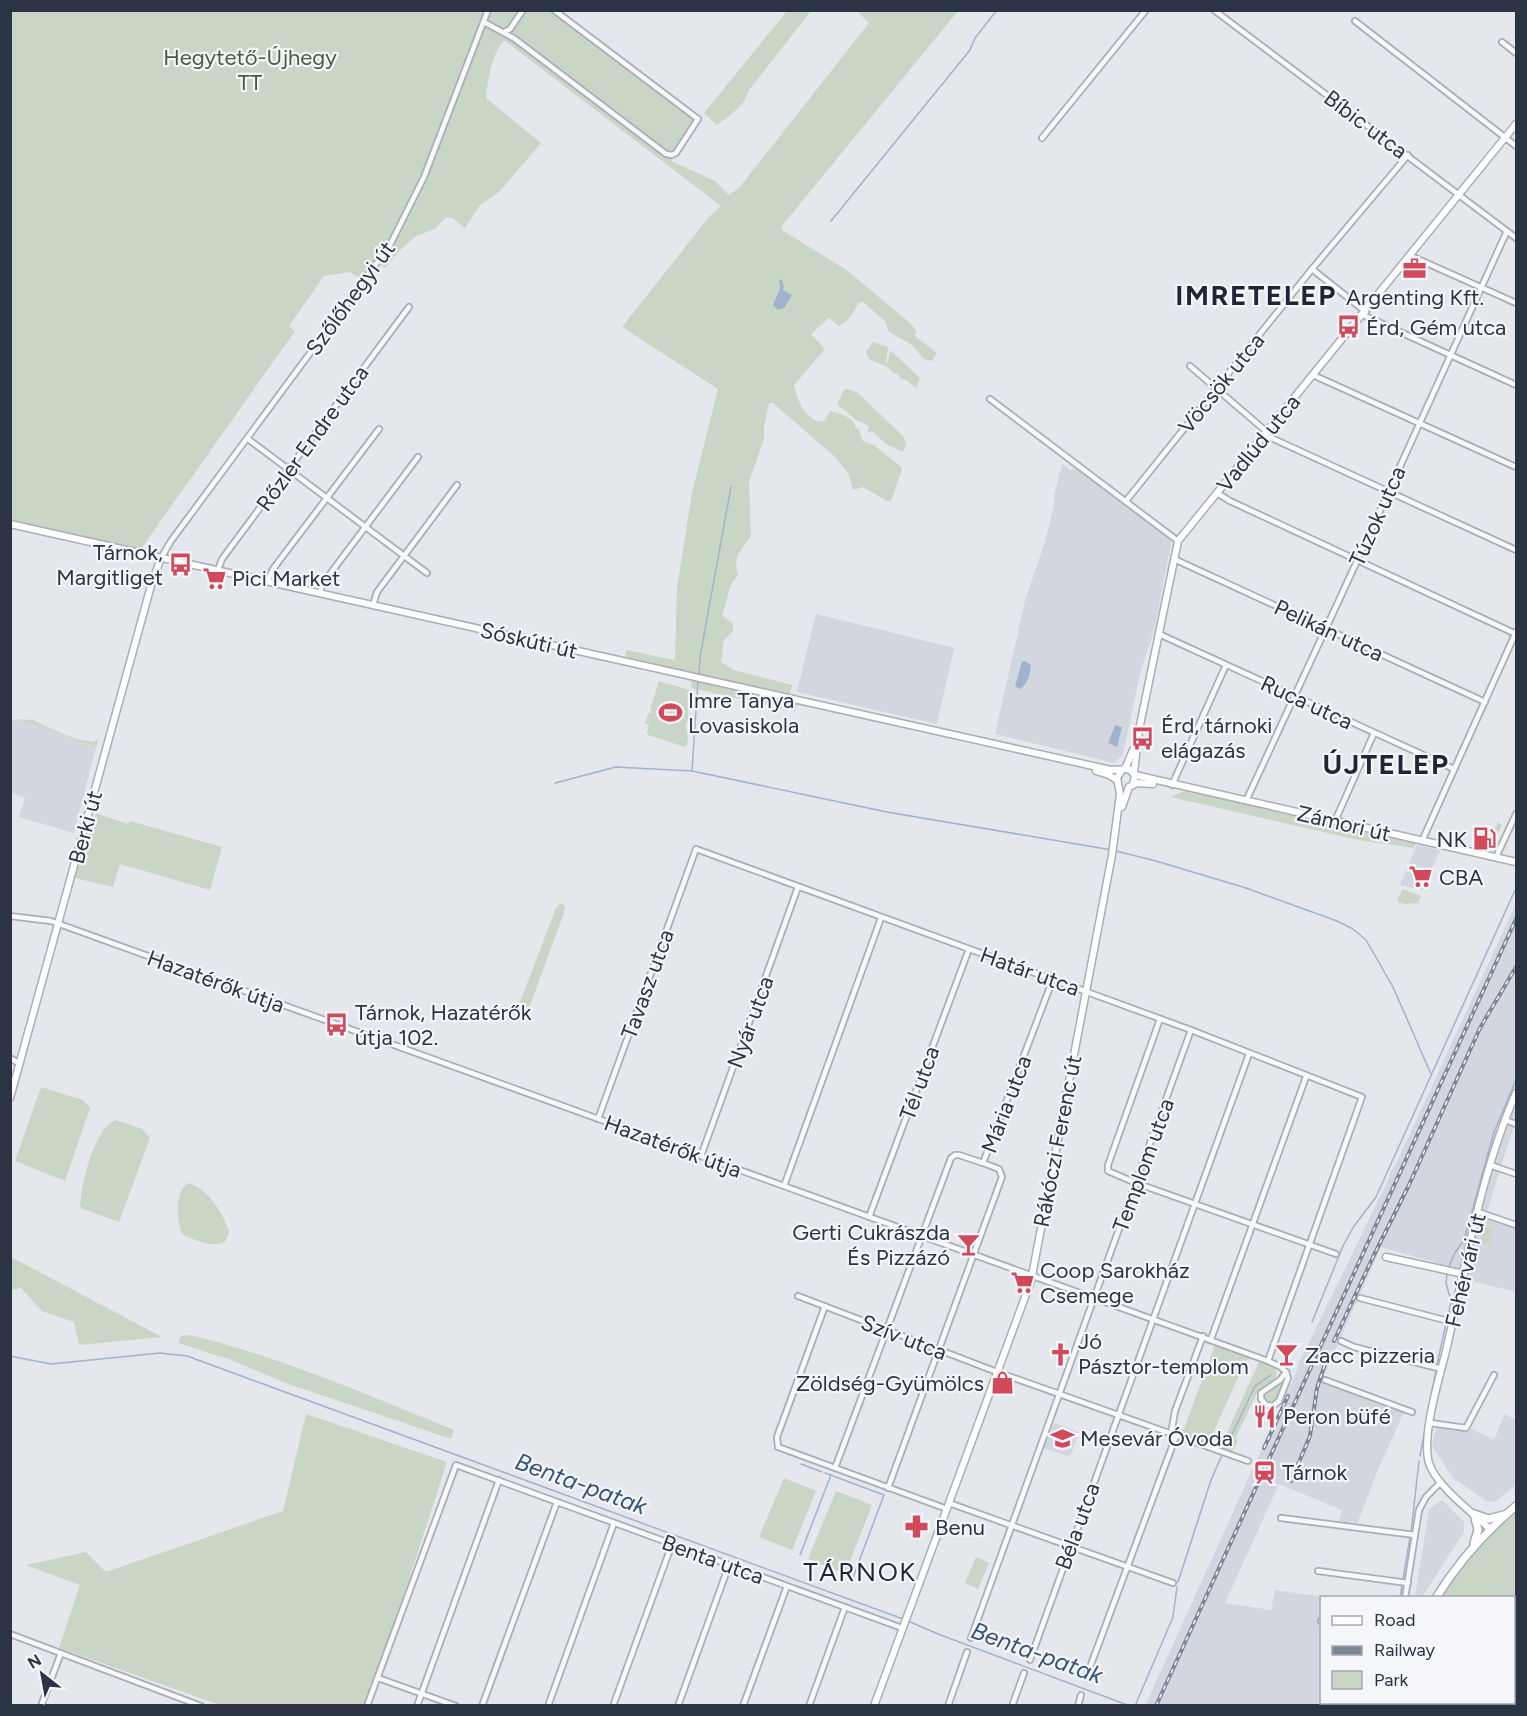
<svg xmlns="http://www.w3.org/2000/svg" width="1527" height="1716" viewBox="0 0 1527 1716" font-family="Figtree,sans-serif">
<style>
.built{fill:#d2d6de}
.green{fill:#c9d6c5}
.water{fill:#9fb4cc}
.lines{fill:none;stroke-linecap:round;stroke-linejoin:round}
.stream{stroke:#9fb4cc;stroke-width:1.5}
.street-casing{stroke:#a9aeb7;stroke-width:8}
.secondary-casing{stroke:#a9aeb7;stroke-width:9}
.primary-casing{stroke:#a3abb8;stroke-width:10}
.street{stroke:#f7f8fa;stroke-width:4.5}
.secondary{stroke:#fff;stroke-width:6}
.primary{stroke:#fff;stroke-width:7}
.rail-casing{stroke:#7d8696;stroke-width:4}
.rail{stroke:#f4f6f9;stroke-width:1.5;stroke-dasharray:4.5;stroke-linecap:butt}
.labels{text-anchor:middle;stroke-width:4.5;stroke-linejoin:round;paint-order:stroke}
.park-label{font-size:22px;fill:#3f6138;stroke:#f4f6f9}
.street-label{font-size:22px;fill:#2b3445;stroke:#f4f6f9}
.poi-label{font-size:22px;fill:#2b3445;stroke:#f4f6f9;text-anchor:start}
.water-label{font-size:24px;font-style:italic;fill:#34527a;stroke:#f4f6f9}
.quarter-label{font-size:26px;letter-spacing:1.5px;fill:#1d2536;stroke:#f4f6f9}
.district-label{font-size:28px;font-weight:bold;letter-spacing:1.5px;fill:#1d2536;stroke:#f4f6f9}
</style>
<rect width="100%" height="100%" fill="#e4e7ec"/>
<g class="built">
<polygon points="1062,464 1070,470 1075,468 1094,479 1172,539 1154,630 1140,674 1123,755 1114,763 995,734 1026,597 1044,545 1055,501 1053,500"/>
<polygon points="816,614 954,648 937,724 797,692"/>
<polygon points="19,720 96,747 74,833 19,817 25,798 11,792 11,721"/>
<polygon points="1417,845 1440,850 1423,890 1400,885"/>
<polygon points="1516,904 1516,1119 1485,1218 1516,1228 1516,1292 1468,1280 1469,1272 1381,1247 1322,1380 1404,1412 1377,1472 1357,1524 1352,1521 1349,1523 1339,1522 1342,1510 1279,1484 1225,1603 1271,1610 1275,1590 1324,1597 1322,1598 1319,1632 1322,1632 1322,1702 1384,1703 1383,1705 1145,1706 1294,1378 1300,1361 1390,1176 1390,1173 1395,1166"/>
<polygon points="1505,1414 1516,1420 1516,1485 1496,1501 1488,1502 1453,1478 1432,1446 1438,1420 1470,1428 1494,1440"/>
<polygon points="1054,1423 1079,1432 1070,1457 1044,1448"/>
<polygon points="1442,1500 1464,1522 1464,1532 1422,1597 1415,1597 1429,1509"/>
</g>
<g class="green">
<path d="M11 11H561L700 123 671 161 715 181 729 195 739 188 869 23 857 11H958L781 227 782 230 848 271 910 323 916 331 915 336 937 353 932 361 924 359 912 345 889 332 885 321 863 302 859 303 849 319 839 326 829 318 811 334 825 349 794 385C798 402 803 414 818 422L824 421 830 411C841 414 855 418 856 429L858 428 863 441 875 446 900 466 902 469 891 501H887L863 487 853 490 848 473 834 456 773 403H769L764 427V439L749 482 751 535 737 556 736 568 738 575C727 586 728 602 722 615L733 624V631L724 640 721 662 734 670 792 685 788 702 797 704 795 711 691 688 692 673 625 657 626 650 675 660 677 588 692 493 718 389 622 327 709 217 721 206 504 40C491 56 488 78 486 98L541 143 499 192 480 205 465 228 452 218 446 217 436 228 415 237 401 249 385 268 376 261 362 280 350 272 324 276 289 326 295 331 143 546 141 555 11 526Z"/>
<path d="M787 11H811L749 90C744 107 731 114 717 125L704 113Z"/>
<polygon points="873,342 888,347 886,362 888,363 890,350 920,378 916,388 906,380 901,379 898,374 893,373 889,368 869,359 866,352"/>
<polygon points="847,389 858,393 903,436 906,443 903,452 886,444 872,431 868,433 869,426 856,420 837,404 844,390"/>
<path d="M659 681 689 690 688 721 686 724C686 732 691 739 685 747L648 735 647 732 649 725 645 723 648 714 652 712 650 710Z"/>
<polygon points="11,719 33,720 63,734 80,740 94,742 99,738 96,747 19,720"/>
<polygon points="1184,791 1416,843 1414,848 1358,840 1171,797"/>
<polygon points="96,813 128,824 130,821 222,847 210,890 120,864 113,887 75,878"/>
<polygon points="1498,822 1502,825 1492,848 1486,846"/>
<polygon points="1403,889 1421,896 1418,903 1404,904 1398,902 1397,900"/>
<polygon points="560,903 565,906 564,913 525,1019 515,1015 556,908"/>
<polygon points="41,1087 83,1100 90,1108 65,1181 15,1161"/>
<path d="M116 1120 142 1129 150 1138 119 1222 83 1209 80 1206C81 1184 94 1128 116 1120Z"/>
<path d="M189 1183C209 1190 223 1213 229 1232L225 1242C208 1248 198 1241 182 1234 177 1217 175 1203 183 1187Z"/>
<polygon points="1485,1226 1493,1228 1489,1245 1481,1243"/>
<polygon points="10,1257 11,1257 162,1337 79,1345 74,1322 42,1311 21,1288 11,1290"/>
<path d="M190 1335C281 1357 367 1395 454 1430L451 1439 283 1382 231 1360 178 1343 181 1336Z"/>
<polygon points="1215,1345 1247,1356 1249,1359 1249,1361 1246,1360 1209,1442 1212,1443 1211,1445 1177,1433 1184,1429"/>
<polygon points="1259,1362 1275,1367 1277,1375 1274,1381 1258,1391 1235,1439 1238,1440 1232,1453 1220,1448"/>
<polygon points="1285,1382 1275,1402 1270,1404 1267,1403 1264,1396 1265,1393"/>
<polygon points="306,1414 447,1462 368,1705 220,1705 59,1648 80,1585 26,1565 86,1552 106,1572 283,1511"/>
<polygon points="784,1478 816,1491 792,1550 759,1537"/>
<polygon points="836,1491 872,1505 845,1574 808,1559"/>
<polygon points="1516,1512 1516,1635 1514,1645 1514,1598 1440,1598 1480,1545"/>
<polygon points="976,1557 989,1563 978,1589 965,1583"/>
</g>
<g class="water">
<polygon points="782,279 784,287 783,290 792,295 784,308 778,310 773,305 780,288 779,281"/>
<path d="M1025 661 1031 665C1030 674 1028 685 1019 689L1015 686 1022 662Z"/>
<polygon points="1115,725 1122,727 1117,747 1108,743"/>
</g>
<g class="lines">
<g class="stream">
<polyline points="831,221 970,50 975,38 997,10"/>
<polyline points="699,675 700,657 731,487"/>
<polyline points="692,771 698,680"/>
<polyline points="555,783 616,767 692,771 887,812 1112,850"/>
<polyline points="1116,851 1156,861 1246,888 1337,921 1353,929 1366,940 1393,987 1431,1074"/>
<polyline points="1449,1267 1454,1254 1464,1240 1494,1132 1516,1080"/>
<polyline points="1447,1274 1446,1283 1451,1301 1448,1318"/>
<polyline points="1312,1322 1343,1246 1354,1226 1376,1197 1516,888"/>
<polyline points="10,1356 51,1364 160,1353 187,1356 903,1619"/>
<polyline points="1437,1365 1446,1323"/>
<polyline points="1225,1449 1255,1386 1271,1375"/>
<polyline points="1420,1456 1436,1370"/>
<polyline points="801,1464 822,1472"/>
<polyline points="825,1473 884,1495 852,1580"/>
<polyline points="1411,1532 1419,1461"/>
<polyline points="800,1555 831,1475"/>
<polyline points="1403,1579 1410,1537"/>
<polyline points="1178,1582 1211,1480 1222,1455"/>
<polyline points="1400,1598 1402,1585"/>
<polyline points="908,1621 938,1634 1130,1706"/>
<polyline points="1135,1706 1173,1617 1177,1587"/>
</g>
<defs>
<g id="street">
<polyline points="1214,10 1516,238"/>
<polyline points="1355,21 1516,146"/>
<polyline points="484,22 515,39 666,154 672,155 676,153 698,119 554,10"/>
<polyline points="504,32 510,29 523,10"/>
<polyline points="1502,42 1516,53"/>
<polyline points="1042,138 1146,10"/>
<polyline points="1411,256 1516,303"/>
<polyline points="1312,269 1366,312"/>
<polyline points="1363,315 1516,385"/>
<polyline points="1190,366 1267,432"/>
<polyline points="1313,375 1516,467"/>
<polyline points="990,399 1178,541"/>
<polyline points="1265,435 1516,550"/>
<polyline points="248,439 427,573"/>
<polyline points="1217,493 1230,501 1516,634"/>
<polyline points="1126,501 1312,269 1408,155"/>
<polyline points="161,558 171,541 390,245 424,177 488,10"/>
<polyline points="1174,559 1485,702"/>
<polyline points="218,570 222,559 409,307"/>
<polyline points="267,582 273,569 379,429"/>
<polyline points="320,593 322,585 327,578 418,457"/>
<polyline points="373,605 377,592 457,485"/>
<polyline points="1159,634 1454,769"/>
<polyline points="1172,785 1226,665"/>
<polyline points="1246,801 1358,559 1507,231"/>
<polyline points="1335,821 1374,733"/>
<polyline points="1422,841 1516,632"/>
<polyline points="1496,857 1516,814"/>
<polyline points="10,916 51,921 1268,1361 1281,1367 1286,1372"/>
<polyline points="1160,1019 1108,1165 1108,1171 1136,1183 1336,1254"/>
<polyline points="10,1058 20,1064"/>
<polyline points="598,1119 696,849 1191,1030 1362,1097 1268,1361"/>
<polyline points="1505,1120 1516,1124"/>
<polyline points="701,1156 798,887"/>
<polyline points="1490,1165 1516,1174"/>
<polyline points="784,1186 881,918"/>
<polyline points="1478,1212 1516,1225"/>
<polyline points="869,1217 969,949"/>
<polyline points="798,1296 997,1372 1248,1461"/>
<polyline points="1360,1298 1452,1322"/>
<polyline points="825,1306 777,1437 778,1447 947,1509"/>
<polyline points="1211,1339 1306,1077"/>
<polyline points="1341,1341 1354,1347 1442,1369"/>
<polygon points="1286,1372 1288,1378 1279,1401 1273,1406 1266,1405 1261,1399 1261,1393 1280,1380"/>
<polyline points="1325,1380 1412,1412"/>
<polyline points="1430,1423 1466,1428 1494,1375"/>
<polyline points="1171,1434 1175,1411 1203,1336"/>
<polyline points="835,1468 951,1158 955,1155 959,1155 983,1163"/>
<polyline points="888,1488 1002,1177 999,1169 983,1163 1053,979"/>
<polyline points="949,1503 1173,1583"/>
<polyline points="1281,1518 1415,1535"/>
<polyline points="1318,1571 1408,1583"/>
<polyline points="1405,1598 1419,1510 1426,1497 1441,1482"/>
<polyline points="1321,1621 1322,1621"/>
<polyline points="10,1634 201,1706"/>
<polyline points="971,1638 1191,1030"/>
<polyline points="1030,1660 1249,1054"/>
<polyline points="378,1678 456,1706"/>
<polyline points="1086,1678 1176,1436"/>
<polyline points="41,1706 61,1653"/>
<polyline points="367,1706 456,1465 902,1628"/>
<polyline points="417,1706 499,1480"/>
<polyline points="482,1706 557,1502"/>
<polyline points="548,1706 614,1523"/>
<polyline points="613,1706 672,1544"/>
<polyline points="678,1706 729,1565"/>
<polyline points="743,1706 787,1586"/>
<polyline points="809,1706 845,1607"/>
<polyline points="948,1706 967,1652"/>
<polyline points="1012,1706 1024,1673"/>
<polyline points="1078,1706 1081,1695"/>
</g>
<g id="secondary">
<polyline points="10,524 1111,770 1129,769 1135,775 1133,785"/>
<polyline points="1125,769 1133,750"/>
<polyline points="1096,771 1109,775 1117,780"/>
<polyline points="1134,772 1139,730 1178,541 1516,124"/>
<polyline points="1135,775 1516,862"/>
<polyline points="1122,807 1129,787 1137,783 1153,784"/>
<polyline points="10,1098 152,582 161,558"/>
<polyline points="1386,1257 1464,1274"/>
<path d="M1490 1529C1473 1513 1436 1486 1429 1463 1421 1435 1440 1376 1447 1347 1466 1262 1481 1173 1516 1093"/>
<polyline points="874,1706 1031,1281 1112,855 1120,794 1117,778 1122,770"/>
</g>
<g id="primary">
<polyline points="1474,1514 1489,1519 1504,1515"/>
<polyline points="1474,1543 1478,1530 1474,1514"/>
<path d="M1436 1598C1458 1562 1484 1533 1516 1506"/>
<polyline points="1381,1706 1383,1702"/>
</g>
</defs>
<use href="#street" class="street-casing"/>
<use href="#secondary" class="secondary-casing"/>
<use href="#primary" class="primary-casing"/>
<use href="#street" class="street"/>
<use href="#secondary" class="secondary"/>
<use href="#primary" class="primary"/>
<defs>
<g id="rail">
<polyline points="1334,1341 1373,1257 1409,1185 1480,1028 1516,967"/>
<polyline points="1264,1448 1288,1396"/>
<polyline points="1291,1481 1310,1436 1317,1388 1328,1355"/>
<polyline points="1156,1706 1516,919"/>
</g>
</defs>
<use href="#rail" class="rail-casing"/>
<use href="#rail" class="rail"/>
</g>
<defs>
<symbol id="office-bare" viewBox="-9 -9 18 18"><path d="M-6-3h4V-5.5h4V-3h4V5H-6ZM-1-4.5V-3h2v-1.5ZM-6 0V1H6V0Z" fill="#d1495b" stroke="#f4f6f9" stroke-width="2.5" paint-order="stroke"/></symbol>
<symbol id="bus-bare" viewBox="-9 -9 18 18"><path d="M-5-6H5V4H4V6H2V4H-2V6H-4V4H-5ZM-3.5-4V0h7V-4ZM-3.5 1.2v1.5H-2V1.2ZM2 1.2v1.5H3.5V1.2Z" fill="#d1495b" stroke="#f4f6f9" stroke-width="2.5" paint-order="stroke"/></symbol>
<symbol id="supermarket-bare" viewBox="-9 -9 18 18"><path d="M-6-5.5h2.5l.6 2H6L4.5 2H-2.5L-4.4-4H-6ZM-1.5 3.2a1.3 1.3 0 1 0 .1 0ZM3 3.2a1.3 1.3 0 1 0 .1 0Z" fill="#d1495b" stroke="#f4f6f9" stroke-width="2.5" paint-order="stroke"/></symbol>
<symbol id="stadium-bare" viewBox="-9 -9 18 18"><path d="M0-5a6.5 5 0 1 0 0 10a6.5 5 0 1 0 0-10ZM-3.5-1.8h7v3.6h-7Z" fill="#d1495b" stroke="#f4f6f9" stroke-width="2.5" paint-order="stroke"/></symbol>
<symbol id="fuel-bare" viewBox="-9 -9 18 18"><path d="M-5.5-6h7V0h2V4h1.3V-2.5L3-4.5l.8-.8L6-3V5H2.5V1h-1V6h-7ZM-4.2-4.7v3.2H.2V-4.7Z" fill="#d1495b" stroke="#f4f6f9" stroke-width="2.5" paint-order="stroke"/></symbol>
<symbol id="bar-bare" viewBox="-9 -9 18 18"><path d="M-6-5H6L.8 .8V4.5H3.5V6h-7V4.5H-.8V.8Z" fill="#d1495b" stroke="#f4f6f9" stroke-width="2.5" paint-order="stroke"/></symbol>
<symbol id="church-bare" viewBox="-9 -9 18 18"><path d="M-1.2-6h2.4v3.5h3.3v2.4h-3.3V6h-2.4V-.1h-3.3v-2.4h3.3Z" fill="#d1495b" stroke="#f4f6f9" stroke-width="2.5" paint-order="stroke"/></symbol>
<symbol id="shop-bare" viewBox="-9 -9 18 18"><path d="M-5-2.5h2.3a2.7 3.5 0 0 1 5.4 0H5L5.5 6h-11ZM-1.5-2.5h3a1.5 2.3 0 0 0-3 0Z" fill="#d1495b" stroke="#f4f6f9" stroke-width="2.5" paint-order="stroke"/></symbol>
<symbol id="restaurant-bare" viewBox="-9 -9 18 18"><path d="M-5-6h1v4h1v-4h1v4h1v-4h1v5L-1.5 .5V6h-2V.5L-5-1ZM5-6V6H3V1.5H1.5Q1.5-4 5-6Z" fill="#d1495b" stroke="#f4f6f9" stroke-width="2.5" paint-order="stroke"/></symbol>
<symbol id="school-bare" viewBox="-9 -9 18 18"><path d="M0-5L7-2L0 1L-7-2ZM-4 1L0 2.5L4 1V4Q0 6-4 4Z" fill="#d1495b" stroke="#f4f6f9" stroke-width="2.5" paint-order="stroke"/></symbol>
<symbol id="station-bare" viewBox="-9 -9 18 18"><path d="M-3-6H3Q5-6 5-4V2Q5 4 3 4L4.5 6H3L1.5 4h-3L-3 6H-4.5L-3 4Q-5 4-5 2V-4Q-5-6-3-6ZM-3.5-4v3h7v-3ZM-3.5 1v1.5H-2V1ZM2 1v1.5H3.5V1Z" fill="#d1495b" stroke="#f4f6f9" stroke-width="2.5" paint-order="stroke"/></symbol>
<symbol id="pharmacy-bare" viewBox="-9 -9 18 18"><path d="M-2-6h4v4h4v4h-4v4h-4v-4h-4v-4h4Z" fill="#d1495b" stroke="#f4f6f9" stroke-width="2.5" paint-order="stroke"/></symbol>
</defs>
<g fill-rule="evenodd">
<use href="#office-bare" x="1398" y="252" width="33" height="33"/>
<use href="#bus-bare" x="1332" y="310" width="33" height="33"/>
<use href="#bus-bare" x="164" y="548" width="33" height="33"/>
<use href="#supermarket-bare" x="198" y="562" width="33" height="33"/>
<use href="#stadium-bare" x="654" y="696" width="33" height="33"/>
<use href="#bus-bare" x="1126" y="722" width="33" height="33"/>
<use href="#fuel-bare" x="1468" y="822" width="33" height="33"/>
<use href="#supermarket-bare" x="1404" y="860" width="33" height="33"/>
<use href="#bus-bare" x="320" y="1008" width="33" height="33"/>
<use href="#bar-bare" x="952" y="1228" width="33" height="33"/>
<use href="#supermarket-bare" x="1006" y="1266" width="33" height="33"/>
<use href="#church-bare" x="1044" y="1338" width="33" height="33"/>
<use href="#bar-bare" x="1270" y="1338" width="33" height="33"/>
<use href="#shop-bare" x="986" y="1366" width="33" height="33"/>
<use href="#restaurant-bare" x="1248" y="1400" width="33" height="33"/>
<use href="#school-bare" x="1046" y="1422" width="33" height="33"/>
<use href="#station-bare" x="1248" y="1456" width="33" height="33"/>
<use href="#pharmacy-bare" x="900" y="1510" width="33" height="33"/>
</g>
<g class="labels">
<g class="park-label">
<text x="250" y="65">Hegytető-Újhegy<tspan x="250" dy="25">TT</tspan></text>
</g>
<g class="street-label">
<text transform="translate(1366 124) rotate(37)" y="8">Bíbic utca</text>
<text transform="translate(350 298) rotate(-54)" y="8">Szőlőhegyi út</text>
<text transform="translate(1221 383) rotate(-51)" y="8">Vöcsök utca</text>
<text transform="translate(312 438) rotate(-54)" y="8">Rőzler Endre utca</text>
<text transform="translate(1258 443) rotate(-51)" y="8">Vadlúd utca</text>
<text transform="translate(1377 516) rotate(-66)" y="8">Túzok utca</text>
<text transform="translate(1329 630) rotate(25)" y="8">Pelikán utca</text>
<text transform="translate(529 640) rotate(13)" y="8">Sóskúti út</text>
<text transform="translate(1307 702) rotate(25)" y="8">Ruca utca</text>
<text transform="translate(1344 823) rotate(13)" y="8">Zámori út</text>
<text transform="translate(85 827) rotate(-75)" y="8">Berki út</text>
<text transform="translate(1030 971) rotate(20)" y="8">Határ utca</text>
<text transform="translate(216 981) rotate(20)" y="8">Hazatérők útja</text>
<text transform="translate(647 984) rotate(-70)" y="8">Tavasz utca</text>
<text transform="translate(750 1022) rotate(-70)" y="8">Nyár utca</text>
<text transform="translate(919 1083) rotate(-70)" y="8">Tél utca</text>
<text transform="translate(1006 1104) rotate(-69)" y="8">Mária utca</text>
<text transform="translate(1057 1141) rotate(-79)" y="8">Rákóczi Ferenc út</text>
<text transform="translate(673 1146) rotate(20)" y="8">Hazatérők útja</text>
<text transform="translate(1143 1165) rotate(-70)" y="8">Templom utca</text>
<text transform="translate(1465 1270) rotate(-77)" y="8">Fehérvári út</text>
<text transform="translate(904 1337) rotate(21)" y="8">Szív utca</text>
<text transform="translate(1077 1526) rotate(-70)" y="8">Béla utca</text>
<text transform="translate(713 1559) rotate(20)" y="8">Benta utca</text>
</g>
<g class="poi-label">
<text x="1415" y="305" text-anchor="middle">Argenting Kft.</text>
<text x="1366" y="335">Érd, Gém utca</text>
<text x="163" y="560" text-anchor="end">Tárnok,<tspan x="163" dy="25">Margitliget</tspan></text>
<text x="232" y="586">Pici Market</text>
<text x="688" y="708">Imre Tanya<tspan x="688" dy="25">Lovasiskola</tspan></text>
<text x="1161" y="733">Érd, tárnoki<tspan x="1161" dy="25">elágazás</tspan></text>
<text x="1467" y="847" text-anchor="end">NK</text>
<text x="1439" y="885">CBA</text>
<text x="355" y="1020">Tárnok, Hazatérők<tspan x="355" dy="25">útja 102.</tspan></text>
<text x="950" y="1240" text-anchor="end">Gerti Cukrászda<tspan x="950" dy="25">És Pizzázó</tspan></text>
<text x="1040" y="1278">Coop Sarokház<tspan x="1040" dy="25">Csemege</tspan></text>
<text x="1078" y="1349">Jó<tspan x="1078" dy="25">Pásztor-templom</tspan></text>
<text x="1305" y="1363">Zacc pizzeria</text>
<text x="984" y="1391" text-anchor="end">Zöldség-Gyümölcs</text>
<text x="1283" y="1424">Peron büfé</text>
<text x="1080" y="1446">Mesevár Óvoda</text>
<text x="1282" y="1480">Tárnok</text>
<text x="935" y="1535">Benu</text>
</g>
<g class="water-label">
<text transform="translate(581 1484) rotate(20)" y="8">Benta-patak</text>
<text transform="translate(1037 1653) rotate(20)" y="8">Benta-patak</text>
</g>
<g class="quarter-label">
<text x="860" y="1581">TÁRNOK</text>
</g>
<g class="district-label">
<text x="1256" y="305">IMRETELEP</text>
<text x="1386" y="774">ÚJTELEP</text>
</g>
</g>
<rect width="1527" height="1716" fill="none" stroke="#2b3445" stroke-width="24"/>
<rect x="1320" y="1596" width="195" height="108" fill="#f4f6f9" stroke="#a4a8b1" stroke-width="1.5"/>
<rect x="1332" y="1616" width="30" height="9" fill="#ffffff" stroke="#a4a8b1" stroke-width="1.5"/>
<text x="1374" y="1626" font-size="18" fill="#2b3445">Road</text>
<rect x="1332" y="1646" width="30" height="9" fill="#7d8696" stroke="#a4a8b1" stroke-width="1.5"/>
<text x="1374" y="1656" font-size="18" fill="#2b3445">Railway</text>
<rect x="1332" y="1671" width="30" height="18" fill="#c9d6c5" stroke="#a4a8b1" stroke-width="1.5"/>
<text x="1374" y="1686" font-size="18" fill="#2b3445">Park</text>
<g transform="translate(42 1674) rotate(329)" stroke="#f4f6f9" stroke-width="4.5" paint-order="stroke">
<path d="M0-4.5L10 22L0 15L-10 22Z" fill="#2b3445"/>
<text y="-9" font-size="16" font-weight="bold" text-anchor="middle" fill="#2b3445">N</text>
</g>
</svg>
